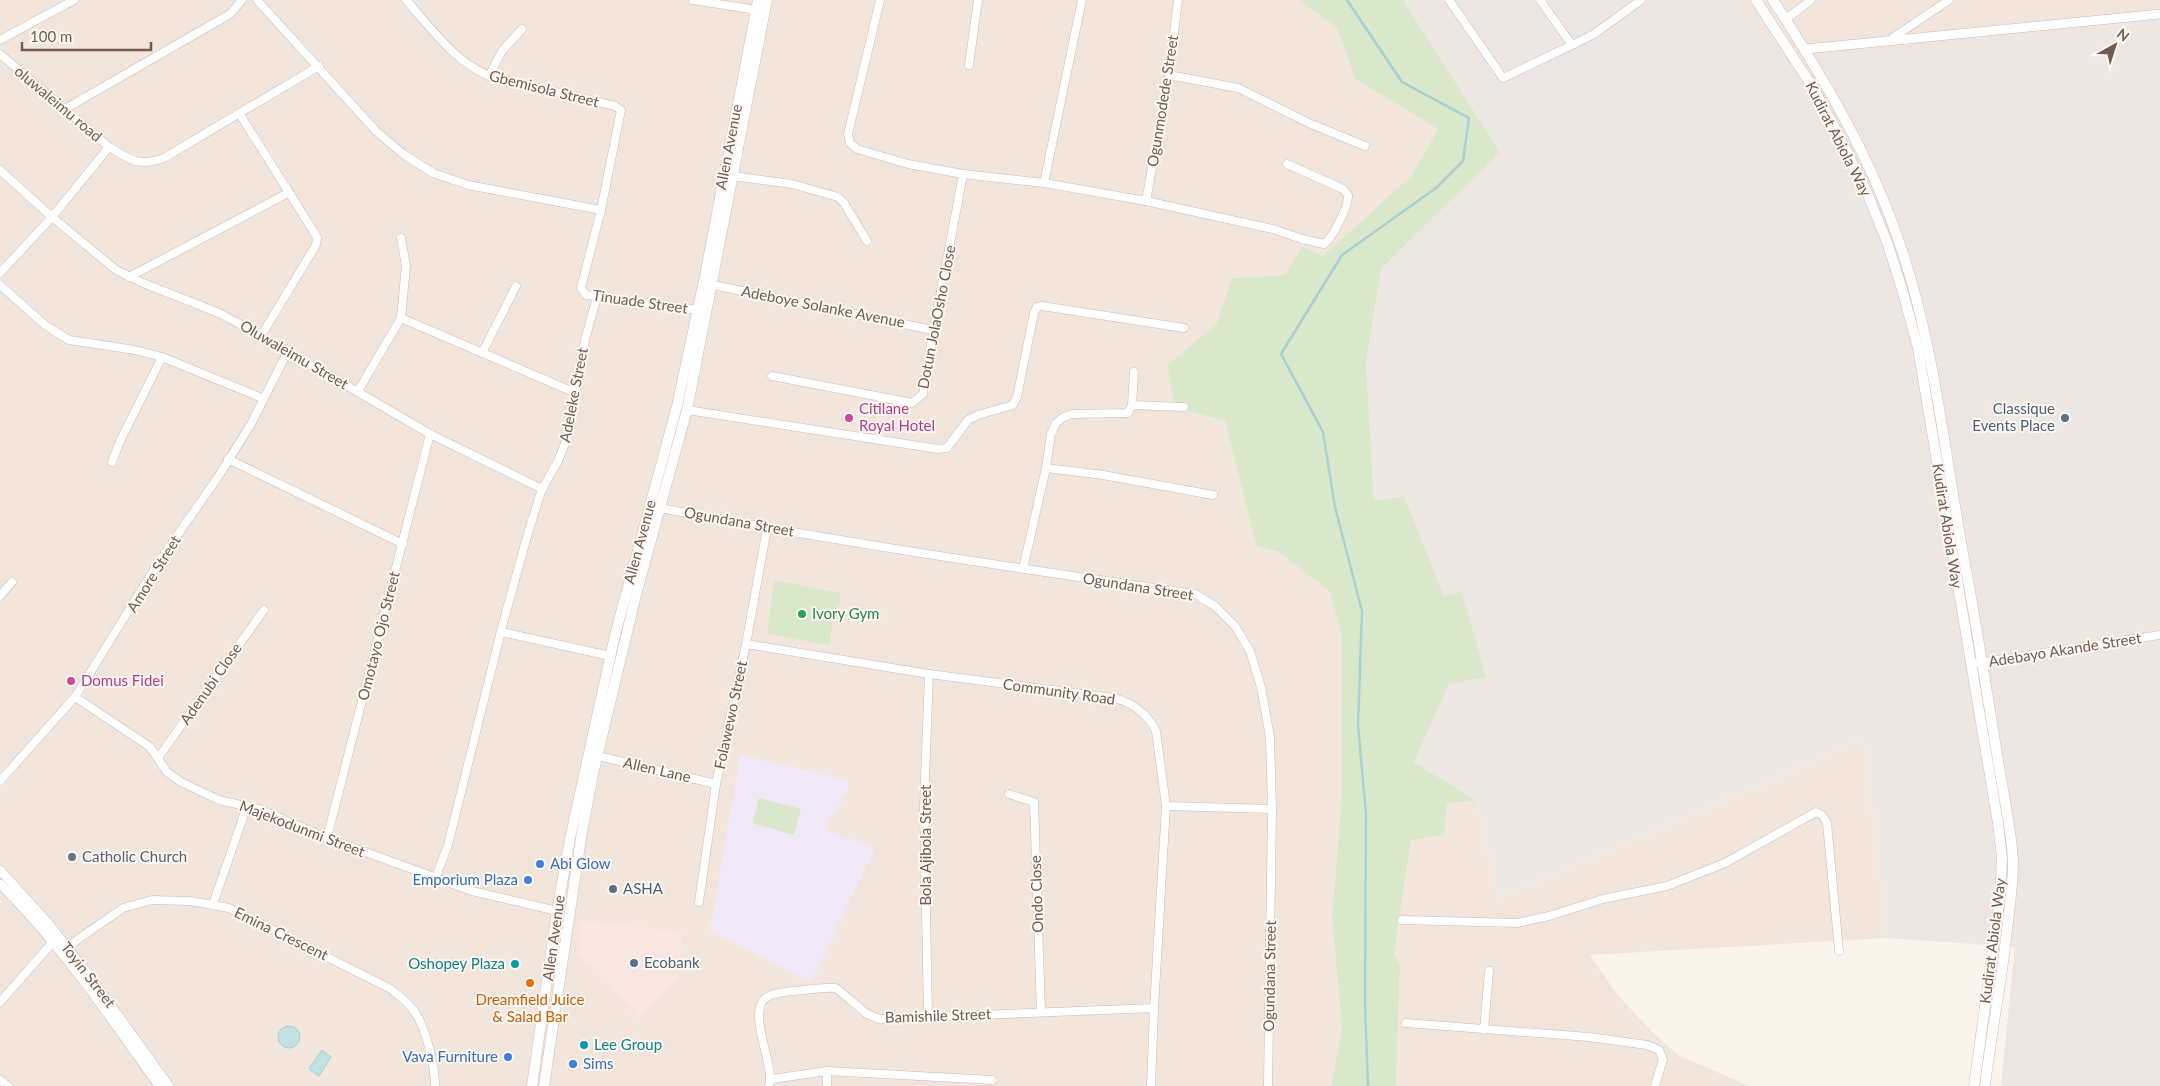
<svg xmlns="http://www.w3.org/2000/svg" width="2160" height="1086" viewBox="0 0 2160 1086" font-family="Lato,sans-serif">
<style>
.residential{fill:#f2e5db}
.commercial{fill:#f9e6e1}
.industrial{fill:#ede7e4}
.education{fill:#f0e8f7}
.green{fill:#d9e7cb}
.water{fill:#c2e1e3;stroke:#a9d1d3}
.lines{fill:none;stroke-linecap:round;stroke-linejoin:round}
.stream{stroke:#a9d1d3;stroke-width:2.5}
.minor-casing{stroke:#ccbbb2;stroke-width:9}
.tertiary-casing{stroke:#ccbbb2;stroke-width:10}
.secondary-casing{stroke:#d1bdb3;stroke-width:11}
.minor{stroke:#fff;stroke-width:8}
.tertiary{stroke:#fff;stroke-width:9}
.secondary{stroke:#fff;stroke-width:10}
.hotel-dot{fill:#d1479c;stroke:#fdf8f2;stroke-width:2}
.service-dot{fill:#5c6f8a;stroke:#fdf8f2;stroke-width:2}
.leisure-dot{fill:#2e9e5b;stroke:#fdf8f2;stroke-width:2}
.worship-dot{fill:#6b7280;stroke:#fdf8f2;stroke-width:2}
.shop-dot{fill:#3f7fe0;stroke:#fdf8f2;stroke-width:2}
.culture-dot{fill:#0f9aa8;stroke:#fdf8f2;stroke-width:2}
.food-dot{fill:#e8710a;stroke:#fdf8f2;stroke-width:2}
.labels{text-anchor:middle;stroke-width:4;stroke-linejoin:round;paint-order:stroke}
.street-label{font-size:15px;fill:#745a51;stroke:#fdf8f2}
.hotel-label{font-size:15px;fill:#b23c85;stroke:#fdf8f2;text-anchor:start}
.service-label{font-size:15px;fill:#4e5e75;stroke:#fdf8f2;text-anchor:start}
.leisure-label{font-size:15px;fill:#27864d;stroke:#fdf8f2;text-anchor:start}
.worship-label{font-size:15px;fill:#5b616d;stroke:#fdf8f2;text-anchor:start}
.shop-label{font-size:15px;fill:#366cbe;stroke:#fdf8f2;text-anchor:start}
.culture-label{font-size:15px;fill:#0d838f;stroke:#fdf8f2;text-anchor:end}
.food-label{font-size:15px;fill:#c56008;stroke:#fdf8f2}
</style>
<rect width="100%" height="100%" fill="#fbf4ec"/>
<g class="residential">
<polygon points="0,0 1299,0 1337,28 1355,79 1438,129 1411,176 1323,256 1285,275 1232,278 1216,324 1167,365 1175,408 1225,421 1256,546 1279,552 1330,592 1342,637 1342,794 1332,917 1342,1030 1331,1086 0,1086 0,904 2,902 0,900"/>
<polygon points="1739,0 2160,0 2160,45 1839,136"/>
<polygon points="1863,738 1887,938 1590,955 1616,993 1653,1033 1678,1055 1749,1086 1396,1086 1400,966 1394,955 1411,840 1447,803 1477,801 1498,898 1745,792"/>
</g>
<polygon class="commercial" points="582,921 683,932 678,977 639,1019 601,972 578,954"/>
<polygon class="industrial" points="1403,0 1742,0 1785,58 2160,20 2160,1086 2001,1086 2015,947 1887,938 1863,738 1745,792 1498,898 1477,801 1414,762 1449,683 1462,592 1444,597 1404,496 1374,501 1366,363 1381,269 1500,152"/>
<polygon class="education" points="740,755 848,780 848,792 825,829 875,849 811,983 710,930"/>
<g class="green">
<polygon points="1299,0 1403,0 1500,152 1381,269 1366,363 1374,501 1404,496 1444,596 1462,592 1486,677 1449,684 1414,762 1477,801 1447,803 1444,835 1411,840 1394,954 1400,966 1396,1086 1331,1086 1342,1030 1332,917 1342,794 1342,637 1330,592 1279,552 1256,546 1225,421 1175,408 1167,365 1216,324 1232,278 1285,275 1302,247 1323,256 1411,176 1438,129 1355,79 1337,28"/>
<polygon points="774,580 840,593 840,603 835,606 829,645 767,634"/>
<polygon points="759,798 801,809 794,835 752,823"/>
</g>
<g class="water">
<circle cx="289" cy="1037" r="11"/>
<polygon points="322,1050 331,1057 319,1076 309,1069"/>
</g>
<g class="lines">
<polyline class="stream" points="1347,0 1402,82 1469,118 1463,161 1436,188 1342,255 1281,354 1323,432 1335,507 1362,611 1358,725 1366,814 1365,1005 1368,1086"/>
<defs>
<g id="minor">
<polyline points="257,0 376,131 403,154 433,173 468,185 601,210"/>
<path d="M406 0C431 28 454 61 489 76L615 106 621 110 601 210 581 288 586 295 698 310"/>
<polyline points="693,0 757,10"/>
<path d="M880 0 848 134 850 143 857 149 908 164 963 174 1044 183 1146 201 1273 229 1302 239 1324 244C1333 238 1349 205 1348 195L1343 189 1287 164"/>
<polyline points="1449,0 1503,78 1572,45"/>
<polyline points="1540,0 1572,45 1594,34 1641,0"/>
<polyline points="1786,19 1811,0"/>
<polyline points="0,40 74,0"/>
<polyline points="1888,41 1949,0"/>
<polyline points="0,54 109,147 52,217 0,273"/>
<polyline points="969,65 978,0"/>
<polyline points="1169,75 1238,88 1311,124 1365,146"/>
<polyline points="489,76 502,51 522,29"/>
<polyline points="65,109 230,14 242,0"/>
<polyline points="239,113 317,237 316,245 261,336"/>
<path d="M109 147C131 160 138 167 164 158L319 66"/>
<polyline points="0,170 52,217 116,270 143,283 219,313 251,330 287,353 327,374 430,434 542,489"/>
<polyline points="733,176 792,184 838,197 844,203 867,241"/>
<polyline points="1044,183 1082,0"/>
<polyline points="1146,201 1169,75 1178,0"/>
<polyline points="129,277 288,193"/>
<polyline points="0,285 45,325 69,340 135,350 162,357 262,398"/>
<polyline points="713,285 933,330"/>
<polyline points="401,318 576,393"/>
<polyline points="482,353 516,286"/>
<path d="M772 376 912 403 923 394C934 320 950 247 963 174"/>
<polyline points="358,391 401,318 406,266 401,238"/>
<polyline points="1132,405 1134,372"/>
<polyline points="687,410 938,449 947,448 968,420 978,415 1013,405 1017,397 1034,313 1037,307 1042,306 1184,328"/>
<polyline points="228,459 403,544"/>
<polyline points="112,462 120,441 162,357"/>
<polyline points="1046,468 1103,475 1213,495"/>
<path d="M660 508C838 542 1016 568 1195 594L1215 606 1235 626 1250 651 1261 687 1270 737 1272 809 1268 1086"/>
<polyline points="1023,569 1046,468 1051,434 1056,423 1062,418 1072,414 1128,413 1132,405 1184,407"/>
<polyline points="0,596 12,582"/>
<polyline points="502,632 610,656"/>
<path d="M746 644 929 674 1114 698C1133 703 1147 713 1156 731L1166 806 1154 1008 1151 1086"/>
<polyline points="1971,664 2160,635"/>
<polyline points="75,697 150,747 167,772 181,782 219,800 259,809 327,838 472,891 557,911"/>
<polyline points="598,756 716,784"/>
<polyline points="158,758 264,610"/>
<polyline points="0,781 75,697 160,560 218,477 251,424 287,353"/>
<polyline points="1009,794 1034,802 1041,1012"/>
<polyline points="1166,806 1272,809"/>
<polyline points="327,838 430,434"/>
<polyline points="435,879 448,845 503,623 528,533 542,489 558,461 568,436 585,340 597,297"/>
<polyline points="699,902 716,784 746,644 767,528"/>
<polyline points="213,904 247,806"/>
<polyline points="1402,920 1517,923 1549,916 1603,899 1667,886 1725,863 1816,812 1822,815 1827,823 1839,951"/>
<path d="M67 947 123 908 152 900 190 901 229 908 391 989C399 996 408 1002 414 1011 426 1027 435 1066 435 1086"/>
<polyline points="0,1002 52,943"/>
<polyline points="928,1016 924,806 929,674"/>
<polyline points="1406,1023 1589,1037 1647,1045 1659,1050 1663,1059 1655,1086"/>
<polyline points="1484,1030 1489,971"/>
<polyline points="772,1079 827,1071 992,1080"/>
<polyline points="0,1080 8,1086"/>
<path d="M769 1086C776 1066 745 1011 767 997 775 992 785 992 794 991 808 990 822 987 836 988L867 1014 879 1019 1154 1008"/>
<polyline points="827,1086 827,1071"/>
</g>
<g id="tertiary">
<polyline points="1806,49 2160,14"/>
<polyline points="0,870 48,923 91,978 169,1086"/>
<path d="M0 884C61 944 110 1017 159 1086"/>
</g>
<g id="secondary">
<polyline points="1756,0 1815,91 1839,136 1868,195 1887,242 1902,289 1918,348 1998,823 2002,858 2000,898 1974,1086"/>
<path d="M1773 0C1821 74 1868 152 1897 236 1936 345 1945 462 1967 575 1978 634 1987 694 1997 754 2002 789 2011 825 2013 861 2013 884 2010 906 2007 929 2002 981 1991 1033 1985 1086"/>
<polyline points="532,1086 557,911 570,839 615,635 677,406 705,276 758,0"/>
<polyline points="544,1086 581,838 593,774 637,591 687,410 767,0"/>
</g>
</defs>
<use href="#minor" class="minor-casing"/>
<use href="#tertiary" class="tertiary-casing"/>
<use href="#secondary" class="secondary-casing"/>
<use href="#minor" class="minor"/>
<use href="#tertiary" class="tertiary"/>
<use href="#secondary" class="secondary"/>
</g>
<g class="hotel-dot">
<circle cx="849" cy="418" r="5"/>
<circle cx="71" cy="681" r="5"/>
</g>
<g class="service-dot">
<circle cx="2065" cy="418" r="5"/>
<circle cx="613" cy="889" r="5"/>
<circle cx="634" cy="963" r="5"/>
</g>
<circle class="leisure-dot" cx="802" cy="614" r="5"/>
<circle class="worship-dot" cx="72" cy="857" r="5"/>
<g class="shop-dot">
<circle cx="540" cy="864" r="5"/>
<circle cx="528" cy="880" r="5"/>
<circle cx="508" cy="1057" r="5"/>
<circle cx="573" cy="1064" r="5"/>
</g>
<g class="culture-dot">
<circle cx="515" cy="964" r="5"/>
<circle cx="584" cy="1045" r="5"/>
</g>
<circle class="food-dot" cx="530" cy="983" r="5"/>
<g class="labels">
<g class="street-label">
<text transform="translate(544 89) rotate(14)" y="5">Gbemisola Street</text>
<text transform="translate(1163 101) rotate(-81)" y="5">Ogunmodede Street</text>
<text transform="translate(58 104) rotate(40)" y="5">oluwaleimu road</text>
<text transform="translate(1838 139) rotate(63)" y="5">Kudirat Abiola Way</text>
<text transform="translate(729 147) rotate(-79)" y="5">Allen Avenue</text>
<text transform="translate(640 302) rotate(8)" y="5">Tinuade Street</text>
<text transform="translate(823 307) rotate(11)" y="5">Adeboye Solanke Avenue</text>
<text transform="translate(937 317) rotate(-79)" y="5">Dotun JolaOsho Close</text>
<text transform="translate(294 355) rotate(30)" y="5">Oluwaleimu Street</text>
<text transform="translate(574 395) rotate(-79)" y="5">Adeleke Street</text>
<text transform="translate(739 522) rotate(10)" y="5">Ogundana Street</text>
<text transform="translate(1947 526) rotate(81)" y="5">Kudirat Abiola Way</text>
<text transform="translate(640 542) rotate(-75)" y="5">Allen Avenue</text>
<text transform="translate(154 574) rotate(-58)" y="5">Amore Street</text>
<text transform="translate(1138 587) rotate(9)" y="5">Ogundana Street</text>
<text transform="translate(379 636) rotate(-76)" y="5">Omotayo Ojo Street</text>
<text transform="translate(2065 650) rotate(-9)" y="5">Adebayo Akande Street</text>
<text transform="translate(211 684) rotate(-55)" y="5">Adenubi Close</text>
<text transform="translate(1059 692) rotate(8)" y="5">Community Road</text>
<text transform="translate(731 715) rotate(-78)" y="5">Folawewo Street</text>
<text transform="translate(657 770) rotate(13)" y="5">Allen Lane</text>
<text transform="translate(302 829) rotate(21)" y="5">Majekodunmi Street</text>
<text transform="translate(926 845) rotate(-90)" y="5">Bola Ajibola Street</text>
<text transform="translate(1037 894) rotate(-92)" y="5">Ondo Close</text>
<text transform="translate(281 934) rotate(26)" y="5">Emina Crescent</text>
<text transform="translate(554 938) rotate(-82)" y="5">Allen Avenue</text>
<text transform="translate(1993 941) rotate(-83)" y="5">Kudirat Abiola Way</text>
<text transform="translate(88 975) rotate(52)" y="5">Toyin Street</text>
<text transform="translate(1270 976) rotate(-89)" y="5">Ogundana Street</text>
<text transform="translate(938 1016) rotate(-2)" y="5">Bamishile Street</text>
</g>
<g class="hotel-label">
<text x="859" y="414">Citilane<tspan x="859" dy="17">Royal Hotel</tspan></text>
<text x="81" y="686">Domus Fidei</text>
</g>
<g class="service-label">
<text x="2055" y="414" text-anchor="end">Classique<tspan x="2055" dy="17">Events Place</tspan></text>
<text x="623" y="894">ASHA</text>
<text x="644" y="968">Ecobank</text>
</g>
<g class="leisure-label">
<text x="812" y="619">Ivory Gym</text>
</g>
<g class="worship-label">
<text x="82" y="862">Catholic Church</text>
</g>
<g class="shop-label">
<text x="550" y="869">Abi Glow</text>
<text x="518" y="885" text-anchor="end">Emporium Plaza</text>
<text x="498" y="1062" text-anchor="end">Vava Furniture</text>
<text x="583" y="1069">Sims</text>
</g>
<g class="culture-label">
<text x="505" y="969">Oshopey Plaza</text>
<text x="594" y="1050" text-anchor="start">Lee Group</text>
</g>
<g class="food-label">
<text x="530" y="1005">Dreamfield Juice<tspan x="530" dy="17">&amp; Salad Bar</tspan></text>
</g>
</g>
<g transform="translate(2115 45) rotate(39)" stroke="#fdf8f2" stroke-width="4" paint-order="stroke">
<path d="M0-4L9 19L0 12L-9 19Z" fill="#745a51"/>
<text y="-8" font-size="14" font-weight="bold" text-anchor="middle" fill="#745a51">N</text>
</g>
<path d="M22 42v8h129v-8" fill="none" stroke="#745a51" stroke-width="2.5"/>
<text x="30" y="42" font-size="15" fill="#745a51" stroke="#fdf8f2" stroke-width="4" paint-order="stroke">100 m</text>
</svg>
